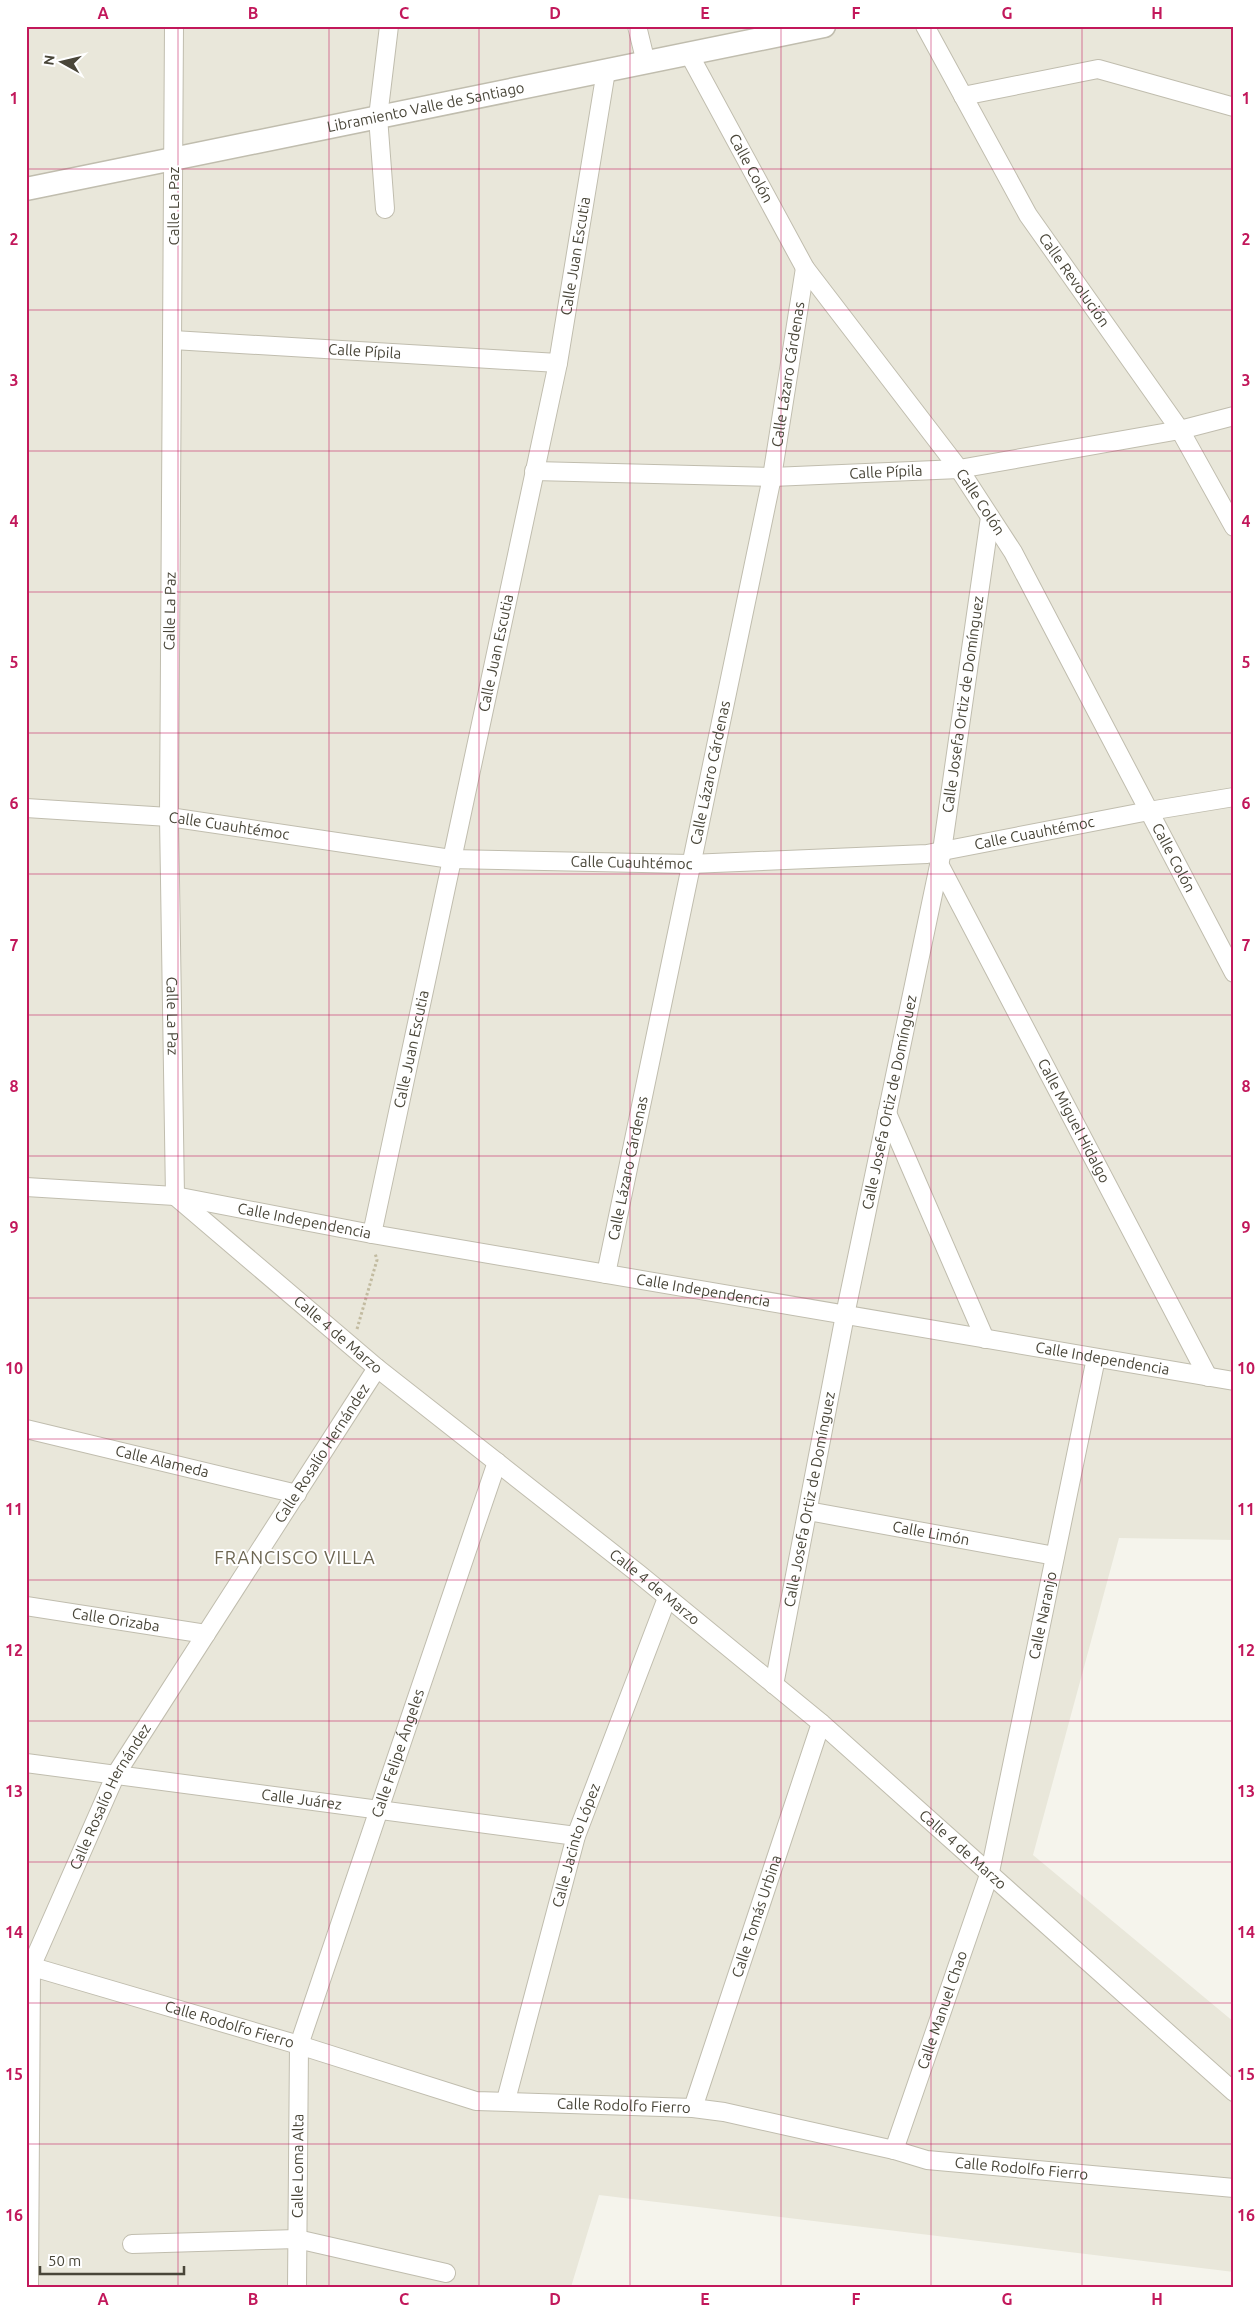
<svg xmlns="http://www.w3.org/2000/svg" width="1260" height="2313" viewBox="0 0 1260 2313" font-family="Ubuntu,sans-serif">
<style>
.residential{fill:#e9e7da}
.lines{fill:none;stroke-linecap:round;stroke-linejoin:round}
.minor-casing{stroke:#c0bdae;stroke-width:20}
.tertiary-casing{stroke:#c0bdae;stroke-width:25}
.path{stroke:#c2bba0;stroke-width:3;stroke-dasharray:2.5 2.5;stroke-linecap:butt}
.minor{stroke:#fff;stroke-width:18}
.tertiary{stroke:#fff;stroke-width:22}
.grid{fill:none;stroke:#c2185b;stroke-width:1;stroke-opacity:0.55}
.labels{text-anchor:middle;stroke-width:4;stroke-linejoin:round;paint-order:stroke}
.street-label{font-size:15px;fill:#494639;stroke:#fff}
.quarter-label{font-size:18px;letter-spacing:1px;fill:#6c6551;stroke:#fff}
.neatline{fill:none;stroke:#c2185b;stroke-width:2}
.grid-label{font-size:16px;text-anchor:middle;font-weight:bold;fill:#c2185b}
</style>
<rect width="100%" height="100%" fill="#f5f4ec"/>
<polygon class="residential" points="26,26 1234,26 1234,1540 1119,1538 1033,1855 1234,2022 1234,2272 599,2195 571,2287 26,2287"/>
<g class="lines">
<defs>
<g id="minor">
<path id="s1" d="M174 26 169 817 175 1196"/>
<polyline points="637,26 646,63"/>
<path id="s2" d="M925 26 1028 215 1180 430 1234 527"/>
<path id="s3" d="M689 54 805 268 959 469 1013 552 1234 973"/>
<polyline points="963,96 1098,69 1234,107"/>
<polyline points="385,209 378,117 389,26"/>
<path id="s4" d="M173 340 558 363"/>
<path id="s5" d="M534 471 772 477 959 469 1180 430 1234 416"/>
<path id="s6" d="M26 808 169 817 451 859 690 864 927 854 1149 811 1234 797"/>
<path id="s7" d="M939 864 1208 1377"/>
<polyline points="887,1113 985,1339"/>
<path id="s8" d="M26 1187 175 1196 372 1234 1234 1381"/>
<path id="s9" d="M175 1196 377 1368 639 1574 821 1723 1234 2092"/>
<path id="s10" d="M372 1234 558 363 606 71"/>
<path id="s11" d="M606 1274 772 477 805 268"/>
<path id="s12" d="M26 1429 297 1494"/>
<path id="s13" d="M808 1511 1055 1556"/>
<path id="s14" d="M26 1606 206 1634"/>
<path id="s15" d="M774 1685 845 1315 942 851 990 517"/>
<path id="s16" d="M26 1763 576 1836"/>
<path id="s17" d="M26 1965 299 2045 476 2101 693 2108 724 2112 894 2150 927 2160 1234 2188"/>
<path id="s18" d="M506 2100 576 1836 667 1598"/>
<path id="s19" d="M693 2108 821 1723"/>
<path id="s20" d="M894 2150 990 1872 1096 1358"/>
<polyline points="132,2244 297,2239 446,2273"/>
<path id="s21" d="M29 2287 31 1967 116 1774 377 1368"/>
<path id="s22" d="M297 2287 299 2045 497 1462"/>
</g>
<g id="tertiary">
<path id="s23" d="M26 189 824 26"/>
</g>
</defs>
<use href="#minor" class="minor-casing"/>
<use href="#tertiary" class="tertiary-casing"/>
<polyline class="path" points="357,1329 377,1260 375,1253"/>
<use href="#minor" class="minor"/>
<use href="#tertiary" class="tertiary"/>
</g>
<path class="grid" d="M178 26V2287M329 26V2287M479 26V2287M630 26V2287M781 26V2287M931 26V2287M1082 26V2287M26 169H1234M26 310H1234M26 451H1234M26 592H1234M26 733H1234M26 874H1234M26 1015H1234M26 1156H1234M26 1298H1234M26 1439H1234M26 1580H1234M26 1721H1234M26 1862H1234M26 2003H1234M26 2144H1234"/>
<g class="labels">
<g class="street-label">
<text dy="5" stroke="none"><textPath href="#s23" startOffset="408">Libramiento Valle de Santiago</textPath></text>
<text dy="5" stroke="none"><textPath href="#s3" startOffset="130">Calle Colón</textPath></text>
<text transform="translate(174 206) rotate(-90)" y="5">Calle La Paz</text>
<text dy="5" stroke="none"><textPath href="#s10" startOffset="999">Calle Juan Escutia</textPath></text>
<text dy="5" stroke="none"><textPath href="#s2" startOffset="295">Calle Revolución</textPath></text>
<text dy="5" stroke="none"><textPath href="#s4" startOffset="192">Calle Pípila</textPath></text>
<text dy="5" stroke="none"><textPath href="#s11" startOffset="918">Calle Lázaro Cárdenas</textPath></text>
<text dy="5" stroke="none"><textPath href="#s5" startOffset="352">Calle Pípila</textPath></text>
<text dy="5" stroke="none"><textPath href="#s3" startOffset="536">Calle Colón</textPath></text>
<text transform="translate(170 611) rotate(-89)" y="5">Calle La Paz</text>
<text dy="5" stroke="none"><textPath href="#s10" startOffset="594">Calle Juan Escutia</textPath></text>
<text dy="5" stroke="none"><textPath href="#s15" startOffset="999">Calle Josefa Ortiz de Domínguez</textPath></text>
<text dy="5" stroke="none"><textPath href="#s11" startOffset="512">Calle Lázaro Cárdenas</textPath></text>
<text dy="5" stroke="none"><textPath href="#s6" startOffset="204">Calle Cuauhtémoc</textPath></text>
<text dy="5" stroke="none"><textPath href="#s6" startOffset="1014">Calle Cuauhtémoc</textPath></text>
<text dy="5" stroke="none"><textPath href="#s3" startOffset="941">Calle Colón</textPath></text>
<text dy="5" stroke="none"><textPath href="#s6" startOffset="609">Calle Cuauhtémoc</textPath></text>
<text dy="5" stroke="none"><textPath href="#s1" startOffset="990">Calle La Paz</textPath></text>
<text dy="5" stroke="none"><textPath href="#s10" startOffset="189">Calle Juan Escutia</textPath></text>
<text dy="5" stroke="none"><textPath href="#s15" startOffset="594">Calle Josefa Ortiz de Domínguez</textPath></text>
<text dy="5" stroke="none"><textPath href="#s7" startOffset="290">Calle Miguel Hidalgo</textPath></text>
<text dy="5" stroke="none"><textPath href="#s11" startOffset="108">Calle Lázaro Cárdenas</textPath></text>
<text dy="5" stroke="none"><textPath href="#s8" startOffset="281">Calle Independencia</textPath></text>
<text dy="5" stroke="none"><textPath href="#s8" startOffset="686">Calle Independencia</textPath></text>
<text dy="5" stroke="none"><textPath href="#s9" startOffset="214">Calle 4 de Marzo</textPath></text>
<text dy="5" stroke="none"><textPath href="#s8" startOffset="1091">Calle Independencia</textPath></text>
<text dy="5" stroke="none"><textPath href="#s21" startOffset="912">Calle Rosalío Hernández</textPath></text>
<text dy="5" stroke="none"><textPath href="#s12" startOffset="140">Calle Alameda</textPath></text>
<text dy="5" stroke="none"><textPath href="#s15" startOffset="189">Calle Josefa Ortiz de Domínguez</textPath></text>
<text dy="5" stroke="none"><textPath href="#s13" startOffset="125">Calle Limón</textPath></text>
<text dy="5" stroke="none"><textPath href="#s9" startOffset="619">Calle 4 de Marzo</textPath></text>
<text dy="5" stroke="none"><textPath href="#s20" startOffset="556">Calle Naranjo</textPath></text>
<text dy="5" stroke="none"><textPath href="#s14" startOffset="91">Calle Orizaba</textPath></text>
<text dy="5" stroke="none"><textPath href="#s22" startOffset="550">Calle Felipe Ángeles</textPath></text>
<text dy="5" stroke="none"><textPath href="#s21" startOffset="508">Calle Rosalío Hernández</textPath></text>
<text dy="5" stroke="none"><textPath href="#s16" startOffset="278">Calle Juárez</textPath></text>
<text dy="5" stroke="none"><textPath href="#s18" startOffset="264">Calle Jacinto López</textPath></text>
<text dy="5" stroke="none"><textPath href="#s9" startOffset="1024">Calle 4 de Marzo</textPath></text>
<text dy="5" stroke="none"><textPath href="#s19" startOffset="202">Calle Tomás Urbina</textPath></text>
<text dy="5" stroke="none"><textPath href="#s20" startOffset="148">Calle Manuel Chao</textPath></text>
<text dy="5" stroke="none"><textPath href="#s17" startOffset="212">Calle Rodolfo Fierro</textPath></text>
<text dy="5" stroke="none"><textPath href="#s17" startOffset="618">Calle Rodolfo Fierro</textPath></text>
<text dy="5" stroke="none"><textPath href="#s22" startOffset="121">Calle Loma Alta</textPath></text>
<text dy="5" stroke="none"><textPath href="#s17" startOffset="1022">Calle Rodolfo Fierro</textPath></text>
</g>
<g class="quarter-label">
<text x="295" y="1564">FRANCISCO VILLA</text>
</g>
</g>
<rect width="1260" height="2313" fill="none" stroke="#ffffff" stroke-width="55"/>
<g transform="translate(62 62) rotate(278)" stroke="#ffffff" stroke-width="4" paint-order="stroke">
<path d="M0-4L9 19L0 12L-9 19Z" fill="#494639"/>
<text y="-8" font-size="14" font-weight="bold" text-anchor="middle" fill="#494639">N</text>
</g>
<path d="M40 2266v8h144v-8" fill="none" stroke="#494639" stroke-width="2.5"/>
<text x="48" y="2266" font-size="15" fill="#494639" stroke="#ffffff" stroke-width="4" paint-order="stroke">50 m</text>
<rect x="28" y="28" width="1204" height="2258" class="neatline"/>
<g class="grid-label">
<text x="103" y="19">A</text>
<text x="253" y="19">B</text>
<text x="404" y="19">C</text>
<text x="555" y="19">D</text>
<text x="705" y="19">E</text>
<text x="856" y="19">F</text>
<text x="1007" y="19">G</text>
<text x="1157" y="19">H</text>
<text x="14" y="104">1</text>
<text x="1246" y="104">1</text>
<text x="14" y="245">2</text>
<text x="1246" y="245">2</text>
<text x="14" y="386">3</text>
<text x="1246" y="386">3</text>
<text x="14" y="527">4</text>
<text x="1246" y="527">4</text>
<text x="14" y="668">5</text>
<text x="1246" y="668">5</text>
<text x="14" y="809">6</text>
<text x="1246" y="809">6</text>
<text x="14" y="951">7</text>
<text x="1246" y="951">7</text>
<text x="14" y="1092">8</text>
<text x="1246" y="1092">8</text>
<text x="14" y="1233">9</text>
<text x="1246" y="1233">9</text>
<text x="14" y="1374">10</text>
<text x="1246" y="1374">10</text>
<text x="14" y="1515">11</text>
<text x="1246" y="1515">11</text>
<text x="14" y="1656">12</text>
<text x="1246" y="1656">12</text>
<text x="14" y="1797">13</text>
<text x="1246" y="1797">13</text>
<text x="14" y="1938">14</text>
<text x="1246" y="1938">14</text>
<text x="14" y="2080">15</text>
<text x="1246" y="2080">15</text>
<text x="14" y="2221">16</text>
<text x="1246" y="2221">16</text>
<text x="103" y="2305">A</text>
<text x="253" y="2305">B</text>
<text x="404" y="2305">C</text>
<text x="555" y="2305">D</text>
<text x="705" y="2305">E</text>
<text x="856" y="2305">F</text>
<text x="1007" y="2305">G</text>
<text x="1157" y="2305">H</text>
</g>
</svg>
